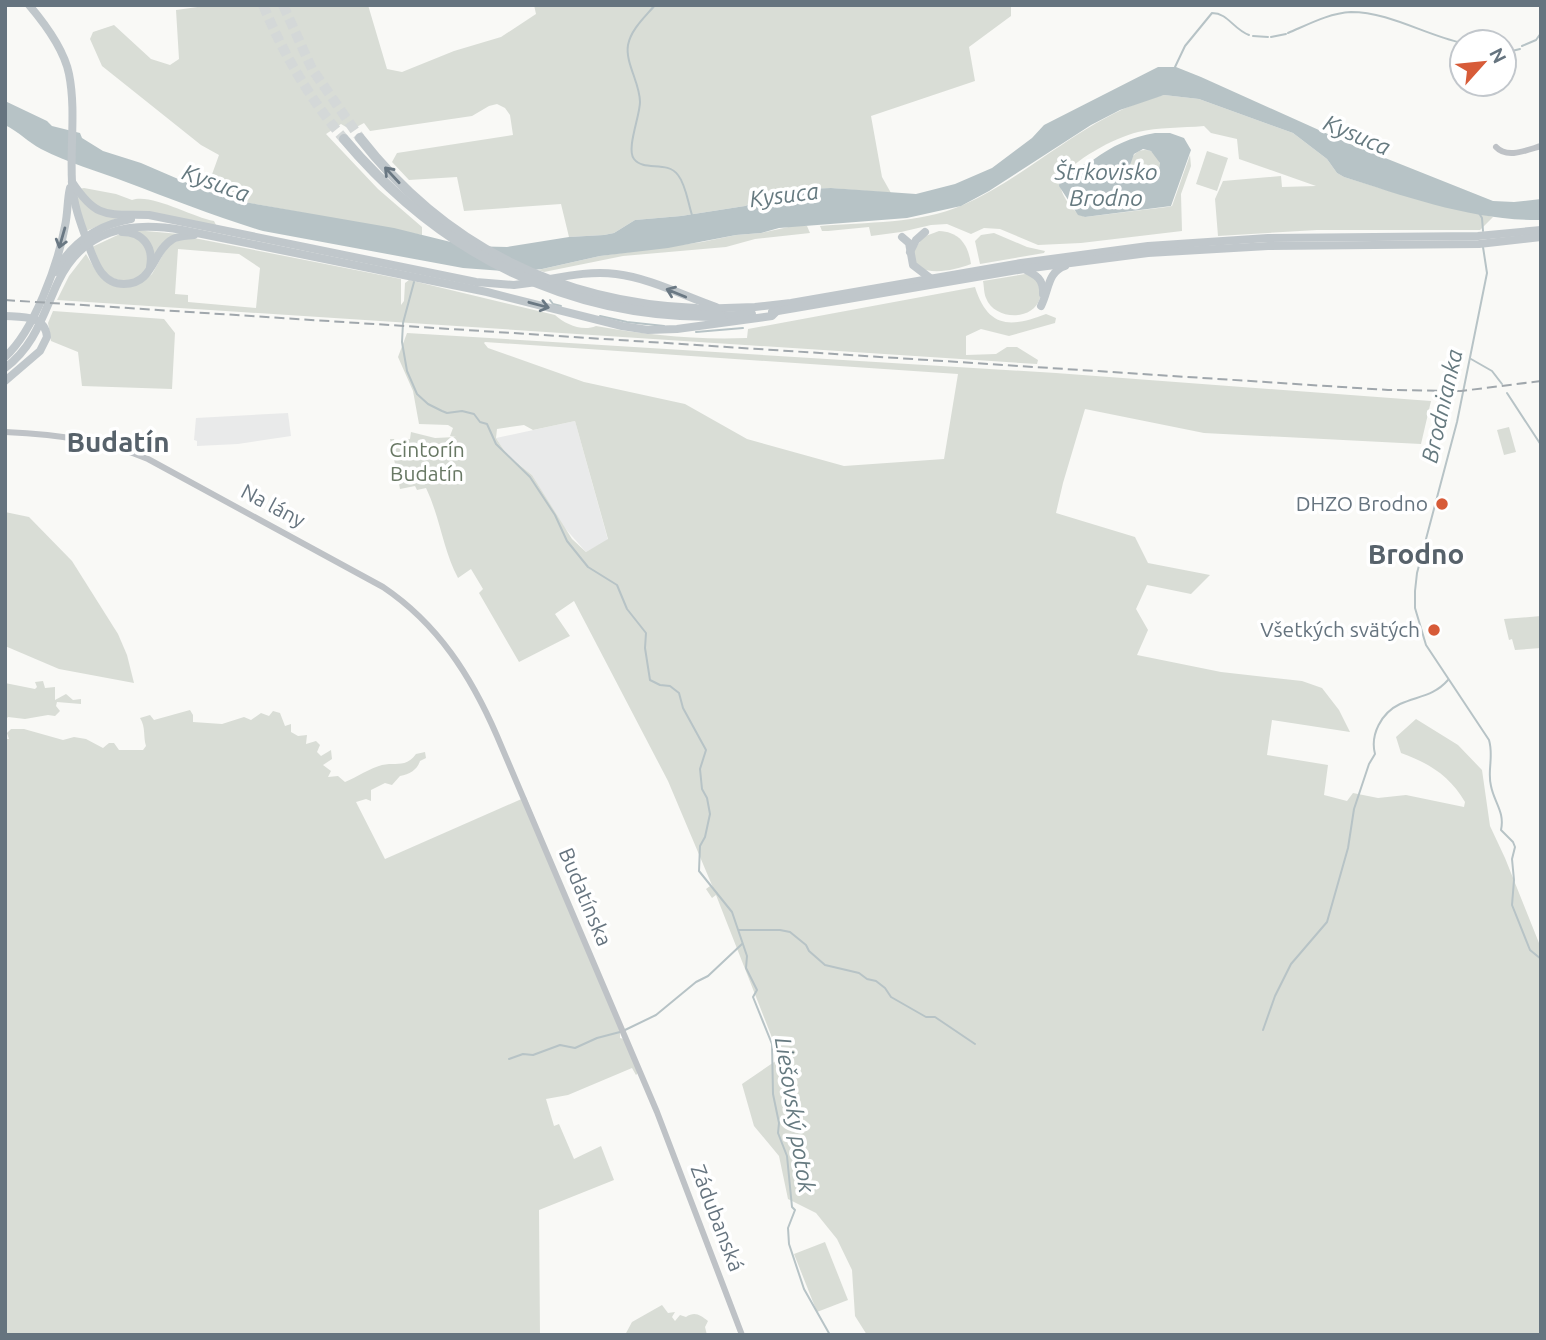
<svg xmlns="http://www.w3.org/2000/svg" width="1546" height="1340" viewBox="0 0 1546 1340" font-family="Ubuntu,sans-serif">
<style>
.built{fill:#e9eaea}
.green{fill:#d9ddd6;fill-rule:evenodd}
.water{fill:#b7c3c6;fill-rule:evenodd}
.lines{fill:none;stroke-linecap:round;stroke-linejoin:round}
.stream{stroke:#b7c3c6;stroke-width:2}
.highway-tunnel{stroke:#d4d8d8;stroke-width:10;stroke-dasharray:10 5;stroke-linecap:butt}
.minor{stroke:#bec2c6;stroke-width:6}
.major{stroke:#c0c7cb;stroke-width:8}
.highway{stroke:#c0c7cb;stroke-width:10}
.rail{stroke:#a0a7ac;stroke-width:2;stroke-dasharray:10 5;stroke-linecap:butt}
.oneway{stroke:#6a7883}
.poi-dot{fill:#d75b38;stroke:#fff;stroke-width:2.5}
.labels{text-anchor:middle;stroke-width:7;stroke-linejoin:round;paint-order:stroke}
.park-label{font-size:21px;fill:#687864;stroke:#fff}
.poi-label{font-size:21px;fill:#66747f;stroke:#fff;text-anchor:end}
.street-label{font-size:21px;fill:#66747f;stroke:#fff}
.water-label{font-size:23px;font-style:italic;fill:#667a80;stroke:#fff}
.district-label{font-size:28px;font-weight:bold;fill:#57626b;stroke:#fff}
</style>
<rect width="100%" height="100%" fill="#f9f9f6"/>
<g class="built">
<polygon points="288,413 291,436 238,444 197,446 197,441 194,440 196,418"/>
<polygon points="575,421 608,540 586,552 564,527 532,475 507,455 496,438"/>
</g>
<g class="green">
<polygon points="212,5 368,5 387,69 402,72 454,51 501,37 536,14 534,5 1011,5 1011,16 969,47 975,81 871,116 882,177 891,193 831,188 805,189 778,194 745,206 681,216 635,220 614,233 604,235 569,237 561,204 464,211 457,177 409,180 392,162 397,153 513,135 510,115 505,108 497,104 489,106 472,116 370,131 364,123 351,130 341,124 326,134 378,189 422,227 422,235 244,202 206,191 219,155 201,145 102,66 90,39 93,32 114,25 151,59 170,65 179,59 176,10"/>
<path d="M1164 95 1199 99 1293 133 1327 159 1337 173 1344 177 1396 193 1493 217 1480 230H1317L1218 236 1215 199 1223 181 1281 176 1282 187 1316 186 1239 159 1237 139 1211 133 1204 126C1182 128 1158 127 1138 132 1114 138 1072 160 1060 181 1059 193 1073 213 1085 217L1167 207 1172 206 1190 155 1191 166 1181 194 1182 231 1081 243 1038 245 1000 229 984 228 971 234 947 224 931 225 901 232 871 236 869 227 828 231H822L820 226C866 222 919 224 963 205 1033 174 1088 113 1164 95Z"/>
<circle cx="1145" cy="165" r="15"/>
<polygon points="1207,151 1228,158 1217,191 1196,184"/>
<path d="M84 188 116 194 132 200C151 193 192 217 214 221L216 225 118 213 93 206 79 189Z"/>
<polygon points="75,191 82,201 118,218 86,231"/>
<polygon points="793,226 807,226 810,233 755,239 726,247 623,256 544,272 538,270 600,256 702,242 736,235 761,233"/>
<polygon points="134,230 180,234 154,261"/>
<path d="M939 231C960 232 968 245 971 264 954 270 934 275 917 267L913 252 923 237Z"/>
<path d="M122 233 131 234 145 243C146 250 149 259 147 266 143 284 116 285 105 272 99 266 96 255 92 247Z"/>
<polygon points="994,233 1027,247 1045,251 1044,253 980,264 975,241 981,235"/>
<path d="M189 237 401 279V305L404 301 405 283 409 280 555 315C565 324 582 332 596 326 647 335 695 340 747 338L748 329 975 287C988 328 1010 328 1046 314L1056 318 1055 323 1009 336 981 329 966 336V355L996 354 1007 347H1017L1038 360 1037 364 57 300 69 276 86 254 96 271 108 283 139 284 152 274 169 244ZM178 249 239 254 260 268 256 308 188 302V295L175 294Z"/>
<path d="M1025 274H1030L1039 281C1040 286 1042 293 1040 298 1033 322 994 320 986 298 984 294 984 286 983 281Z"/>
<polygon points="53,311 164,319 175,333 172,389 82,386 78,352 51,341 48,323"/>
<path d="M407 333 1056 373 1431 401 1421 444 1204 433 1085 409 1063 483 1056 513 1135 537 1148 563 1210 575 1191 594 1147 585 1136 609 1148 630 1137 655 1221 672 1302 681 1322 688 1339 710 1350 732 1272 720 1267 755 1328 765 1324 795 1347 801 1353 793 1378 798 1406 795 1464 807 1465 802C1450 776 1429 763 1401 753L1396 737 1416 719 1458 745 1482 770 1490 826 1505 858 1541 948V1335H867L855 1316 852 1270 837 1239 816 1213 788 1199 779 1156 754 1126 742 1084 780 1058 716 895 712 898 706 889 710 886 714 890 668 781 574 601 555 614 570 636 519 662 479 593 483 589 471 569 458 578C443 550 440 517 426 488L417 490 415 486 400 489 390 439H394L396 448 405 449 404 440 410 439 411 432 435 438 456 437 450 436 453 428 448 425 419 424 413 391 398 357ZM484 343 485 342 958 374 944 459 844 466 747 439 685 404 584 382 488 348ZM575 421 608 539 586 552 572 539 532 475 507 455 496 438 497 429 524 425 533 430Z"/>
<polygon points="1509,427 1516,452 1504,455 1497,430"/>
<polygon points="5,512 29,517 72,561 118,634 127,655 134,683 59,669 5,646"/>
<polygon points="1541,616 1541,648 1515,650 1512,639 1509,640 1504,619"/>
<polygon points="43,681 45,688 55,687 55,700 66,694 73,700 81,699 81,704 57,702 56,706 60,711 55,716 48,715 25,719 8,717 5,720 5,683 35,689 37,687 35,682"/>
<path d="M190 710 193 715V722L222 724 244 717 251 720 261 713 269 716 273 711 280 713 285 726 291 724V732L298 736 307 735 306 744 316 741 320 745 317 752 321 756 331 750 332 759 323 765 331 771 328 777 338 776 345 782C357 777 370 768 382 765 396 762 406 768 416 754L425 752 426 758 420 761C417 770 410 774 400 776L392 785 385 783 371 790V801L366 799 356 802 385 859 526 797 620 1031V1038L624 1039 638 1073 636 1075 632 1068 568 1095 546 1099 554 1126 559 1124 574 1159 601 1146 614 1180 539 1210 540 1335H5V739H9L7 733 11 729H24L63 740 74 737 86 739 103 748 109 743H114L119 750H143L146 746C143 737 146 727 140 718L150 715 154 720Z"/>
<polygon points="825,1242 848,1300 817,1312 794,1254"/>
<path d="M662 1305 668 1313 675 1312 672 1317 675 1321 680 1315 686 1317C695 1311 700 1315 708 1321L705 1327 707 1335H625L632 1322Z"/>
</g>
<g class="water">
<path d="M1158 67H1176L1201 77 1350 144 1493 201 1514 202 1541 199V220C1474 221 1407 197 1344 177L1337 173 1327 159 1293 133 1199 99 1164 95 1120 110 1091 125 989 191 961 206 907 218 779 228 761 233 736 235 668 248 600 256 542 269 517 272 463 268 263 231C216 217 171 199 126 182 98 171 68 163 41 149 28 142 19 132 5 125V101L47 121 52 126 80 133 82 138 103 151 141 163 206 191 244 202 394 228 467 246 507 247 569 237 604 235 614 233 635 220 681 216 745 206 778 194 805 189 831 188 916 194 955 184 992 168 1032 138 1044 125Z"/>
<path d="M1155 133H1170L1184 138 1191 150 1171 206 1085 217 1078 215 1059 186C1062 169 1080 168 1093 160 1112 146 1131 137 1155 133ZM1143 149 1151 151 1160 163C1159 174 1155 179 1144 181L1136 176 1130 165 1134 154Z"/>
</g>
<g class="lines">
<g class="stream">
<path d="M655 5C646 16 631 29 628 45 625 63 640 83 640 102 640 116 626 149 634 159 644 172 667 160 678 175 686 185 688 203 692 215"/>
<path d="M1288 33C1307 25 1329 13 1351 12 1389 12 1425 35 1462 43"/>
<polyline points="1253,36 1268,37"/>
<polyline points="1271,37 1286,34"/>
<polyline points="1522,46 1536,40 1541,33"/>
<polyline points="1504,52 1505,52"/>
<polyline points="1508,52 1520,49"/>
<path d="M1175 67 1185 46 1212 13C1228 13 1233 29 1249 35"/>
<polyline points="1479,213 1482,218 1483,231"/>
<path d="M1483 247 1487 273 1457 422 1417 573 1415 591V608L1426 645 1489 740C1494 757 1487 771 1491 786 1494 802 1505 812 1501 830L1513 842 1515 847 1512 859 1514 880 1512 905 1530 950 1541 959"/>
<polyline points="414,282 403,323 402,342 407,371 417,394 428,404 442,411 447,413 462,411 474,414 480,422 487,424 496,444 530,477 555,515 567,541 588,567 617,585 627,609 646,633 645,648 650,680 660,685 670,686 679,693 683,708 706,750 700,769 702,789 707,798 710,814 705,837 700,846 699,871 732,912 747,956 746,968 757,990 753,997 772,1044 773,1094 779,1123 778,1133 787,1156 792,1207 795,1210 788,1228 789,1244 804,1289 830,1335"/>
<polyline points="550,300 553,304 561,306"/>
<polyline points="600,316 627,322 664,326"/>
<polyline points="696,332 743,328"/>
<polyline points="1471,359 1492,371 1502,384"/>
<polyline points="1507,393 1541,445"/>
<polyline points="739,930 780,930 790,932 806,945 809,951 825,965 859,973 867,979 876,981 885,988 891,997 926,1017 935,1017 975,1044"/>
<polyline points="625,1030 656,1015 696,982 708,976 742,944"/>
<path d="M1263 1030 1275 996 1291 964 1327 922 1348 848 1354 809 1369 764 1375 754C1370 735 1381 713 1400 704 1418 696 1434 696 1448 680"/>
<polyline points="509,1059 523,1054 533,1055 560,1045 575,1048 597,1038 620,1032"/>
</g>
<g class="highway-tunnel">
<path d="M263 5C284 55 309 98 344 139"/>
<polyline points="283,5 312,69 360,138"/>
</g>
<g class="minor">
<path d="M1496 147C1507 159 1527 150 1541 146"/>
<path d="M5 432C54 434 104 440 148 459L383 587C438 624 471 676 497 736L657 1112 742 1335"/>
</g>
<g class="major">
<path d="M29 5C46 25 64 49 69 74 76 109 70 146 72 182 73 205 82 227 90 249 96 265 103 284 124 284 154 284 152 251 173 239 179 236 187 236 194 235"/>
<path d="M72 182C97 220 107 214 149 215L476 282 514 285 537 282"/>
<path d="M122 232C143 232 154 247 150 267"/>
<polyline points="902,237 909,243 913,265 930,278"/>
<polyline points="910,252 916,240 925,232"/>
<path d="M1024 269C1036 275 1044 279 1043 294"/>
<path d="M55 272C72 243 97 225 131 219"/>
<path d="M550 279C572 275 594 271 616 274 650 278 684 296 716 307"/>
<path d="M1041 306C1049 291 1047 272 1065 266"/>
<polyline points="696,309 755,307 791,303 1021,263 1148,246 1268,238 1478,236 1541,230"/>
<polyline points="772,312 1024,269 1148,253 1268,246 1479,244 1541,237"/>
<path d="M5 316C23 317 45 315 47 337L40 351 5 381"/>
<polyline points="721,316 752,314"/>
<path d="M5 357C34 331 58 264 65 226 68 213 67 200 70 188"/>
<path d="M5 368C35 346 43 314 58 282 83 229 130 221 182 230L487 292 622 326 648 330 677 329 772 316 777 311"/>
</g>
<g class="highway">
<path d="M360 138C445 247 560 303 696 309"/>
<path d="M344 139C441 254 569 319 721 316"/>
</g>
<polyline class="rail" points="5,300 1388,390 1461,391 1541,381"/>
</g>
<defs><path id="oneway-shaft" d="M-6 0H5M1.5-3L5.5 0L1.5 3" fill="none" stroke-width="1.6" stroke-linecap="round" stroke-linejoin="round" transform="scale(1.75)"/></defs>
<g class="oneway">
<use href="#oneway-shaft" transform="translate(392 175) rotate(-133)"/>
<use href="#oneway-shaft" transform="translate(62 238) rotate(106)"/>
<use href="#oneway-shaft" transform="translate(676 293) rotate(-158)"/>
<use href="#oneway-shaft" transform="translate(539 305) rotate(15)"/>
</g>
<g class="poi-dot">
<circle cx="1442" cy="504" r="7"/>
<circle cx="1434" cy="630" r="7"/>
</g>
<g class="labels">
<g class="park-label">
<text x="427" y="457">Cintorín<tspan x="427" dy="24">Budatín</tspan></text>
</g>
<g class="poi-label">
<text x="1428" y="511">DHZO Brodno</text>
<text x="1420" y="637">Všetkých svätých</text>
</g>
<g class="street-label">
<text transform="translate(273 506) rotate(28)" y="7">Na lány</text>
<text transform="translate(585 897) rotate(67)" y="7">Budatínska</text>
<text transform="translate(717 1218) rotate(69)" y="7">Zádubanská</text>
</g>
<g class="water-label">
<text transform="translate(1357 135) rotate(23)" y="8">Kysuca</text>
<text x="1106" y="180">Štrkovisko<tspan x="1106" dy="26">Brodno</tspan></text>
<text transform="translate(216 183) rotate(20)" y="8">Kysuca</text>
<text transform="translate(784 195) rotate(-7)" y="8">Kysuca</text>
<text transform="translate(1442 406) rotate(-77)" y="8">Brodnianka</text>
<text transform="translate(795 1115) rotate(81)" y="8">Liešovský potok</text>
</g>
<g class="district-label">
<text x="118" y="452">Budatín</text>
<text x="1416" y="564">Brodno</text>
</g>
</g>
<rect width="1546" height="1340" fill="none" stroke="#66747f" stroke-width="14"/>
<g transform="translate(1483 63) rotate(63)"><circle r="33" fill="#ffffff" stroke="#c2c7cc" stroke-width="2"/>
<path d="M0-5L12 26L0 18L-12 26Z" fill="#d75b38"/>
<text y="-10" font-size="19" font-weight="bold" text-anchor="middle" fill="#66747f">N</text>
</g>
</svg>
